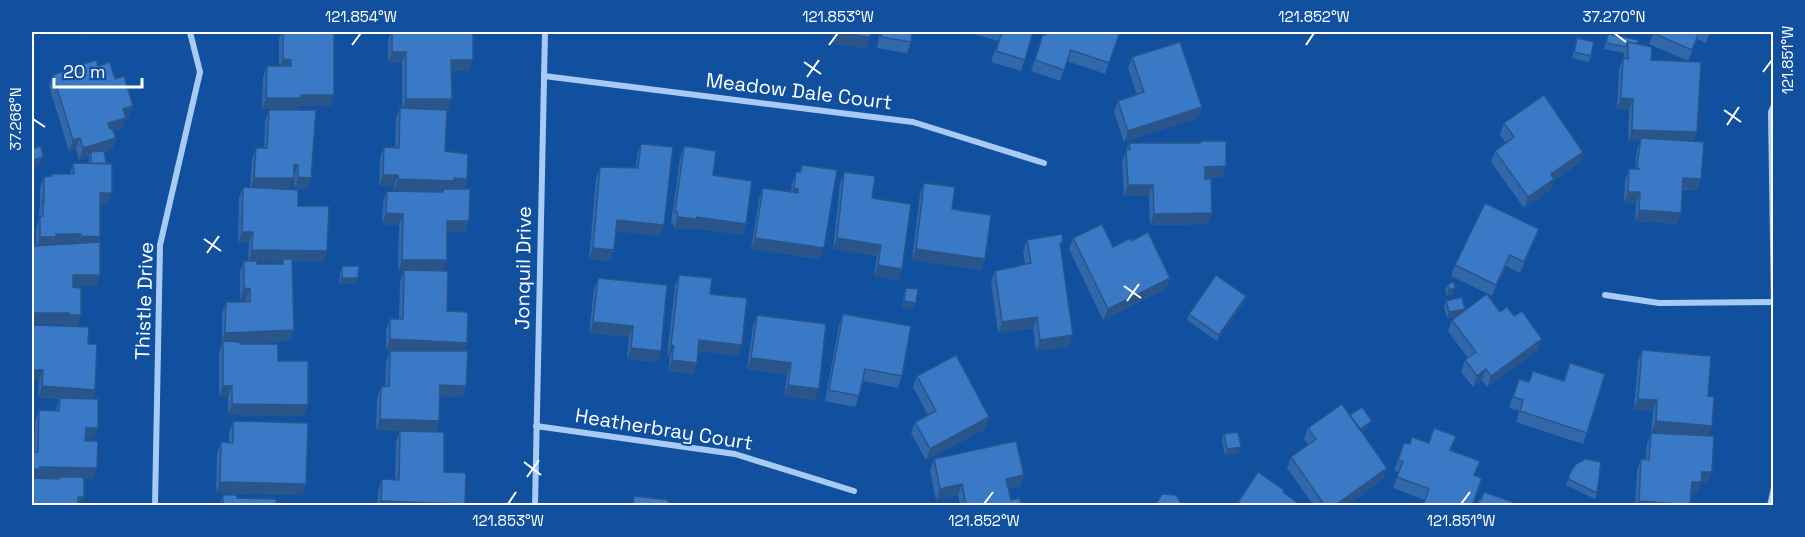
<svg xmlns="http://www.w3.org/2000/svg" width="1805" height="537" viewBox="0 0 1805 537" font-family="'Space Grotesk',sans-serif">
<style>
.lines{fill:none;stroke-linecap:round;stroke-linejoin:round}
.minor{stroke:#a8cbf5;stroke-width:6}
.wall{fill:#3268aa;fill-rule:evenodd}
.shaded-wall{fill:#29558b}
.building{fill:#3a79c6;stroke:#29558b;stroke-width:1.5}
.ticks{fill:none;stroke:#fff;stroke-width:2}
.labels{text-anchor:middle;stroke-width:4.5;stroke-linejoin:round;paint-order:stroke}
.street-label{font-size:20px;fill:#fff;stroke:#11509f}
.neatline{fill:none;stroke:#fff;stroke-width:2}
.ticks-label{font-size:15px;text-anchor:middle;fill:#fff}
</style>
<rect width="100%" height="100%" fill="#11509f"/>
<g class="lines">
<g class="minor">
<polyline points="544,76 913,122 1044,163"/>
<polyline points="1774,105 1771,112 1774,306"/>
<polyline points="1605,295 1659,303 1773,302"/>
<polyline points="536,426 735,454 854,491"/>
<polyline points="155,506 160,245 200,72 190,32"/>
<polyline points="535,506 545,32"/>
<polyline points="1770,506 1774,488"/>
</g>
</g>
<g class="wall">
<polygon points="282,32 334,32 334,95 330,106 298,106 297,109 262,109 263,77 267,66 279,66 279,39"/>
<polygon points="391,32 473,32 469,71 451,71 448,110 447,110 445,151 467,179 464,189 469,221 465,232 447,232 443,271 447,311 465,351 466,386 462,397 440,396 439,421 435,432 376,430 377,398 381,387 385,386 386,362 390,351 410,351 386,350 386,330 390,319 399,319 400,281 404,271 398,271 399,225 382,224 383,202 387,191 443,192 394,190 394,186 379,186 380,158 384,147 395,148 396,119 400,108 402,108 402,63 388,63 388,41"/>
<polygon points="834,32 871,32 866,48 833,44"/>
<polygon points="880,32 912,32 911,42 907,53 877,48"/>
<polygon points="968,32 1033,32 1021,71 991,62 998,41"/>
<polygon points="1120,32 1105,74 1067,61 1060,81 1031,71 1043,34"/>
<polygon points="1654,32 1719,32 1718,35 1710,32 1706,43 1697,39 1688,61 1649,44"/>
<polygon points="1608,34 1637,44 1651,60 1694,142 1701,179 1697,190 1682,190 1677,224 1635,221 1636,204 1624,203 1625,180 1629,169 1635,169 1637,150 1640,141 1628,141 1629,110 1617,109 1619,69 1623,58 1624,58 1624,53 1604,49"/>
<polygon points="1577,38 1591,56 1589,62 1572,58"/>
<polygon points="1132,57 1198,118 1124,142 1114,112 1118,101 1137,95 1128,68"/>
<polygon points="80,65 98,66 115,79 129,117 126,118 122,129 114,131 116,138 112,149 104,152 108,204 100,204 98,242 100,275 96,286 73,286 81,315 77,326 64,326 65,324 33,246 36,245 36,227 39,221 39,213 40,208 40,188 44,177 51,176 52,174 70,174 73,163 89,164 89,156 79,160 76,149 69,151 49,86 53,75 78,71"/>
<path d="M269 110 311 178 307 189 294 188V176L290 189H278L298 206 327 251 323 262H292L294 330 290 341 240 343 278 361 304 416 228 415V397H219V353L222 344V313L226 302H246V300H240V272L244 261H248L249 243H238L239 198 243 187 250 188 252 159 256 148H264L265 121ZM257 261 282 262 281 264H257Z"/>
<polygon points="1504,123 1583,152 1579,163 1553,181 1550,190 1524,208 1491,162 1495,151 1506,143 1500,134"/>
<polygon points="1200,141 1226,166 1222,177 1205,178 1208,224 1150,225 1149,196 1124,196 1122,161 1129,143 1199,143"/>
<polygon points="641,144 664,225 660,236 616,231 614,250 610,261 589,259 596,178 600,167 636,168 637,155"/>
<polygon points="684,146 713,175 746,224 742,235 693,228 692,230 674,228 673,224 671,223 680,158"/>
<polygon points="802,165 820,259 751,249 759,199 763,188 791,192 792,183 796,172 799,172"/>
<polygon points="844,172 872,198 898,280 874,276 877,256 833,249 840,183"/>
<polygon points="924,183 952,209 985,259 981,270 912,260 920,194"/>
<polygon points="1073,238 1113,247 1132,241 1170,278 1166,289 1103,320 1069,249"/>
<polygon points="1027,240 1061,250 1069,346 1036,351 1033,328 998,333 991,282 995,271 1025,265 1023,251"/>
<polygon points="1535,240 1520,273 1506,266 1492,296 1451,276 1455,265"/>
<polygon points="342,266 356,284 339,284 340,272"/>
<polygon points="679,275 738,356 698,351 697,363 693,374 668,371 670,357 667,356 675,286"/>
<polygon points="598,278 661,351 657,362 627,359 629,337 589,333 594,289"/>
<polygon points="1448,284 1453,294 1447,296 1445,289"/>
<polygon points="906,288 914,309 902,307 904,294"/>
<polygon points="1246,296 1244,302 1217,341 1187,320 1189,314"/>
<polygon points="1446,301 1465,309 1465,310 1500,312 1538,350 1487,387 1482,380 1473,387 1461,372 1465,360 1468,358 1448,331 1452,320 1457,316 1447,318 1444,307"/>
<polygon points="843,314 902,376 898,388 863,381 859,396 855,407 825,401 839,325"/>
<polygon points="757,315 815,400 784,396 787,375 747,369 753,326"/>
<polygon points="32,325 88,344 95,390 92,399 94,439 85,439 93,479 84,479 84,497 81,506 32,506 35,422 39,410 56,411 59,399 38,397 39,381"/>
<polygon points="1642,350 1708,396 1708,483 1701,483 1697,493 1691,493 1690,506 1635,506 1637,470 1641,459 1646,460 1647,444 1651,433 1681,434 1651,432 1653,411 1634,410 1638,361"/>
<polygon points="1570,363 1587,433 1583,444 1516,422 1519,411 1509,408 1519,379 1529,382 1563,381"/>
<polygon points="917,376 989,417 985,429 926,460 911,433 915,422 928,415 913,387"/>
<polygon points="1350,415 1369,426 1362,432 1383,479 1346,506 1314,506 1287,468 1291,457 1308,444 1304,439 1308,428"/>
<polygon points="233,421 306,484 302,495 216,493 217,453 221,442 229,442 229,432"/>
<polygon points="400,431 444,472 464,506 377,506 378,490 382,479 395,480 396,442"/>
<polygon points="1224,434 1241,447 1238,453 1225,455 1222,440"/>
<polygon points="1404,443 1410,444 1429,443 1451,450 1475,475 1472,506 1423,506 1425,500 1393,488 1399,472 1394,471"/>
<polygon points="934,459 1024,475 1020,486 1008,488 1011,500 1021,506 960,506 958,495 936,500 930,470"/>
<polygon points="1571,471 1597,493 1595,499 1566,485"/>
<polygon points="223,495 237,498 276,506 219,506"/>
</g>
<g class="shaded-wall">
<polygon points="80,32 94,32 79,36"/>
<polygon points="837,32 870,37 866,48 833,44"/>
<polygon points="392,52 406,52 402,63 388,63"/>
<polygon points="283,59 291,60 287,71 279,71"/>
<polygon points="451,60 473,60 469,71 447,71"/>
<polygon points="301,95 334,95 330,106 298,106 297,109 262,109 266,98"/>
<polygon points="1621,98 1633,99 1629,110 1617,109"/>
<polygon points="406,99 452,99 448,110 402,110"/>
<polygon points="133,106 129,117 126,118 122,129 104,134 108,123 123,109"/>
<polygon points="1202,107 1198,118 1124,142 1128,131"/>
<polygon points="1632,130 1697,132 1693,143 1641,138 1640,141 1628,141"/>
<polygon points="80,138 76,149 69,151 73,140"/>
<polygon points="116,138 112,149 91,156 91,152 89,156 79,160 83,148"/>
<polygon points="1583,152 1579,163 1553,181 1550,190 1524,208 1528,197 1551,174"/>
<polygon points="43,157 41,163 32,166 32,160"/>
<polygon points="294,165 298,165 294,176"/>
<polygon points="1226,166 1222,177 1201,178 1205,167"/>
<polygon points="383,175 398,175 394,186 379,186"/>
<polygon points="298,177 311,178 307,189 294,188"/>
<polygon points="254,178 294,178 290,189 250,190"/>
<polygon points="454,178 467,179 463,190 444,189 443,192 394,190 398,179"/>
<polygon points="1683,178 1701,179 1697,190 1679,189"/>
<polygon points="1128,185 1153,185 1149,196 1124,196"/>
<polygon points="794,188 798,189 794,200 790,199"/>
<polygon points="1628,192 1640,192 1636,204 1624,203"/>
<polygon points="100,193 112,193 108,204 96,204"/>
<polygon points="1639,210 1681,213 1677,224 1635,221"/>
<polygon points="386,213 403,214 399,225 382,224"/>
<polygon points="1212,213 1208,224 1150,225 1154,214"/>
<polygon points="678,217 697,217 746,224 742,235 693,228 692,230 674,228"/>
<polygon points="617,220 664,225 660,236 613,231"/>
<polygon points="447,221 469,221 465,232 443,232"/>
<polygon points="1539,229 1535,240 1520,273 1524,262"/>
<polygon points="242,232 253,232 249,243 238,243"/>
<polygon points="56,234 81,234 77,245 36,249 40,237"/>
<polygon points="81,236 100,237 96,248 77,247"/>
<polygon points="755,238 824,248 820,259 751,249"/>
<polygon points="837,238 881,245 877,256 833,249"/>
<polygon points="593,248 614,250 610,261 589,259"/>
<polygon points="916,249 985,259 981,270 912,260"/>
<polygon points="252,250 327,251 323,262 283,262 283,259 282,262 248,261"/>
<polygon points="1510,255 1506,266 1492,296 1496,285"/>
<polygon points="402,260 447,260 443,271 398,271"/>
<polygon points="878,265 902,269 898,280 874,276"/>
<polygon points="73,275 100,275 96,286 69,286"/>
<polygon points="342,278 358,278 356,284 339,284"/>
<polygon points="1170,278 1166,289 1103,320 1108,309"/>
<polygon points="244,288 250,289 246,300 240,300"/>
<polygon points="1455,288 1453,294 1447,296 1449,290"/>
<polygon points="1246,296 1244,302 1217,341 1219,335"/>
<polygon points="904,301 916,303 914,309 902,307"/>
<polygon points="1465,309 1463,314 1447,318 1449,312"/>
<polygon points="32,313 69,313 65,324 32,324"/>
<polygon points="68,315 81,315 77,326 64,326"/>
<polygon points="1037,317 1033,328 998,333 1002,322"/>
<polygon points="593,322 633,326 629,337 589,333"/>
<polygon points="294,330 290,341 223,344 223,341 221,344 225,333"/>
<polygon points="1073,335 1069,346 1036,351 1040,340"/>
<polygon points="390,339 467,343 463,354 386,350"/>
<polygon points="1542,339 1538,350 1487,387 1491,376"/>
<polygon points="699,340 742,345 738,356 695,351"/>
<polygon points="671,345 674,346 670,357 667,356"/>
<polygon points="631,348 661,351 657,362 627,359"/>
<polygon points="751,358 791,363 787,375 747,369"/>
<polygon points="672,360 697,363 693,374 668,371"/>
<polygon points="1486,369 1482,380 1473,387 1477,376"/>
<polygon points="32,370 43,370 39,381 32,381"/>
<polygon points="440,385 466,386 462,397 436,396"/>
<polygon points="788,385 819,389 815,400 784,396"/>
<polygon points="42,386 95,390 91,401 38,397"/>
<polygon points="223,386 232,386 228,397 219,397"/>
<polygon points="1638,399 1657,400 1653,411 1634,410"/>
<polygon points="232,404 308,405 304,416 228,415"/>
<polygon points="989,417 985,429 926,460 930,449"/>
<polygon points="380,419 439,421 435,432 376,430"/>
<polygon points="1372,421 1369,426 1357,435 1359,429"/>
<polygon points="1656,421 1712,426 1708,437 1651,432"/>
<polygon points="86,428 98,428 94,439 82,439"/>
<polygon points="1241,447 1238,453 1225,455 1227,449"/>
<polygon points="40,467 97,468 93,479 36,478 36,480 32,480 32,469"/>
<polygon points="1387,468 1383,479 1346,506 1334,506"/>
<polygon points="1702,472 1712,472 1708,483 1701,483 1697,493 1688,493 1692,482"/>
<polygon points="1024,475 1020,486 1002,490 1006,479"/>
<polygon points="220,482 306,484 302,495 216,493"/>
<polygon points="962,484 958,495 936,500 940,489"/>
<polygon points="78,497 84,497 81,506 75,506"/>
<polygon points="381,501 465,504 464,506 380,506"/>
<polygon points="1639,501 1690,505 1637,506"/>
</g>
<g class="building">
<polygon points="283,32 334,32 334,95 301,95 301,98 266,98 267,66 291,66 291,60 283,59"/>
<polygon points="392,32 473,32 473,60 451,60 452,99 406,99 406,52 392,52"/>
<polygon points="837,32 871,32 870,37"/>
<polygon points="882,32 912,32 911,42 881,37"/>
<polygon points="1002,32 1033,32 1025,60 996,51"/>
<polygon points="1046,32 1120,32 1109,63 1071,50 1064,70 1035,60 1043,34 1045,35"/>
<polygon points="1654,32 1699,32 1692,50 1653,33"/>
<polygon points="1608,34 1638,40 1637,44 1628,42 1626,47 1606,43"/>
<polygon points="1577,38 1594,42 1591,56 1574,52"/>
<polygon points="1180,42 1202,107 1128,131 1118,101 1144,92 1132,57"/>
<polygon points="1628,42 1652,47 1651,60 1701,62 1697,132 1632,130 1633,99 1621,98 1623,58 1628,59"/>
<polygon points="96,60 98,66 110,62 115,79 124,76 133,106 123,109 126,118 108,123 110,129 112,128 116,138 83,148 80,138 73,140 53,75 77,67 79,72 82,71 80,65"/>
<polygon points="1544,95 1583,152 1551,174 1554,179 1528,197 1495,151 1514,137 1504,123"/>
<polygon points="400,108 447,110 445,151 468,154 467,179 454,178 454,181 398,179 398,175 383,175 384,147 399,148"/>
<polygon points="269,110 316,110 311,178 298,177 298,165 294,165 294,178 254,178 256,148 267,148"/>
<polygon points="1641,138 1704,142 1701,179 1683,178 1681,213 1639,210 1640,192 1628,192 1629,169 1639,169 1637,167"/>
<polygon points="1200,141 1226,141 1226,166 1205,167 1205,179 1211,179 1212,213 1154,214 1153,185 1128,185 1126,150 1130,150 1129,143 1200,143"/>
<polygon points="641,144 673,147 664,225 617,220 614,250 593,248 600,167 638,168"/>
<polygon points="41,146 43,157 32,160 32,149"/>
<polygon points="684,146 716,151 713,175 752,181 746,224 697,217 696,219 678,217 677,212 675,212"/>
<polygon points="104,151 106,163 91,164 91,152"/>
<polygon points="73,163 112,164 112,193 100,193 100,237 81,236 81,234 56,234 56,237 40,237 40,216 43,216 43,201 44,202 44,177 52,176 52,174 74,174"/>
<polygon points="802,165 837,170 824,248 755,238 763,188 798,193 798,189 794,188 796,172 801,172"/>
<polygon points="844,172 875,176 872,198 911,204 902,269 878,265 881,245 837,238"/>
<polygon points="924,183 955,187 952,209 991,215 985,259 916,249"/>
<polygon points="243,187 298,190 298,206 329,206 327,251 252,250 253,232 242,232"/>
<polygon points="444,189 470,189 469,221 447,221 447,260 402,260 403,214 386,213 387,191 443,192"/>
<polygon points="1485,203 1539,229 1524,262 1510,255 1496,285 1455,265"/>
<polygon points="1102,224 1113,247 1131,238 1132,241 1148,232 1170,278 1108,309 1073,238"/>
<polygon points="1062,234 1063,243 1060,243 1073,335 1040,340 1037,317 1002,322 995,271 1031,263 1027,240"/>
<polygon points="32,242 33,242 33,246 100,242 100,275 73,275 73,287 81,288 81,315 68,315 69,313 32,313"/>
<polygon points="283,259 292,259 294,330 225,333 226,302 250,302 250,289 244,288 244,261 257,261 257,264 283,264"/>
<polygon points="342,266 359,266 358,278 342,278"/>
<polygon points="404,270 448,271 447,311 468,312 467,343 390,339 390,319 403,319"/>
<polygon points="679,275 712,278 710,294 747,298 742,345 699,340 697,363 672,360 674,346 671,345"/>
<polygon points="1216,275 1246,296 1219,335 1189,314"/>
<polygon points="598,278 667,285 661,351 631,348 633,326 593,322"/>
<polygon points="1454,282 1455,288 1449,290 1448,284"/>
<polygon points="906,288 918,289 916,303 904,301"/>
<polygon points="1487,294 1500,312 1507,307 1514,316 1522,311 1542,339 1491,376 1486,369 1477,376 1465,360 1476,352 1452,320"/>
<polygon points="1462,297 1465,309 1449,312 1446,301"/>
<polygon points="843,314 911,326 902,376 865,369 859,396 829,390"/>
<polygon points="757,315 826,324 819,389 788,385 791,363 751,358"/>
<polygon points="32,325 89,327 88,344 97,344 95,390 42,386 43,370 32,370"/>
<polygon points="223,341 240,342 240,344 278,344 278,361 308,361 308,405 232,404 232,386 223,386"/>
<polygon points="1642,350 1711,356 1708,396 1714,397 1712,426 1656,421 1657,400 1638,399"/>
<polygon points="390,351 468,351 466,386 440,385 439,421 380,419 381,387 389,386"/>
<polygon points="956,355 989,417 930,449 915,422 936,411 917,376"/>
<polygon points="1570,363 1605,374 1587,433 1520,411 1523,400 1513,397 1519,379 1529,382 1533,371 1564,381"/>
<polygon points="60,398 98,399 98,428 86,428 85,441 98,441 97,468 40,467 40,469 32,469 32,452 38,452 39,410 59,411"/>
<polygon points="1342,404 1387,468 1334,506 1325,506 1291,457 1316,439 1308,428"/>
<polygon points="1362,407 1372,421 1360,429 1350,415"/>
<polygon points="233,421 308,423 306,484 220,482 221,442 233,443"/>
<polygon points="1434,428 1456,436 1450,450 1480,461 1474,475 1482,478 1472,506 1463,503 1463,506 1423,506 1429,489 1397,477 1403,461 1398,460 1404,443 1410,444 1412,437 1429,443"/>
<polygon points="400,431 444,432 444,472 466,473 465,504 381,501 382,479 399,480"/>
<polygon points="1238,432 1241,447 1227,449 1224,434"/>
<polygon points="1651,433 1714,436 1712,472 1702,472 1701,482 1692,482 1690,505 1639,501 1641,459 1649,460"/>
<polygon points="1016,441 1024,475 1006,479 1011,500 1020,498 1021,506 966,506 962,484 940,489 934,459"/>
<polygon points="1585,459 1601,462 1597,493 1568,479 1571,471 1576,464"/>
<polygon points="1258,472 1284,490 1283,492 1302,506 1244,506 1238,502"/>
<polygon points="59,477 84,477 84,497 78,497 78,506 32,506 32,478 59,479"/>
<polygon points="1484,492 1521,505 1521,506 1477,506 1479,499 1481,500"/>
<polygon points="1162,494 1176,495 1182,506 1155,506"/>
<polygon points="223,495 237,495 237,498 276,499 276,506 223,506"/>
<polygon points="634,496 668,500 668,506 633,506"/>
</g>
<path class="ticks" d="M1614 33 1626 42M352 45 361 33M829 45 838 33M1306 45 1314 33M804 62 821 74M1763 72 1772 60M807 77 819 60M1724 110 1741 122M33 119 45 127M1727 125 1739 107M204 239 221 251M207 253 219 236M1124 286 1141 298M1127 301 1139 284M524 462 541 475M527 477 539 460M508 504 516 492M984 504 993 492M1461 504 1470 492"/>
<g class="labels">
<g class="street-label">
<text transform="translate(799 91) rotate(7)" y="7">Meadow Dale Court</text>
<text transform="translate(523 268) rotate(-89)" y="7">Jonquil Drive</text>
<text transform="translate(144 301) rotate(-88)" y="7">Thistle Drive</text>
<text transform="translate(664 429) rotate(9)" y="7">Heatherbray Court</text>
</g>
</g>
<rect width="1805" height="537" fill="none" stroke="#11509f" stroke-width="66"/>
<path d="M54 78v9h88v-9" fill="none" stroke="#ffffff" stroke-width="3"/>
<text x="63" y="78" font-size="18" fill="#ffffff" stroke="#11509f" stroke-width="4.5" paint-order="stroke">20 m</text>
<rect x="33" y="33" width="1739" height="471" class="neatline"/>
<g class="ticks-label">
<text x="361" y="22">121.854°W</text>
<text x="838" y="22">121.853°W</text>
<text x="1314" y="22">121.852°W</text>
<text x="1614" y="22">37.270°N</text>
<text transform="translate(1788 60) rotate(-90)" y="5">121.851°W</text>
<text transform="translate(16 119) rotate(-90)" y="5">37.268°N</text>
<text x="508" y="526">121.853°W</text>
<text x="984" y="526">121.852°W</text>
<text x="1461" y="526">121.851°W</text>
</g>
</svg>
